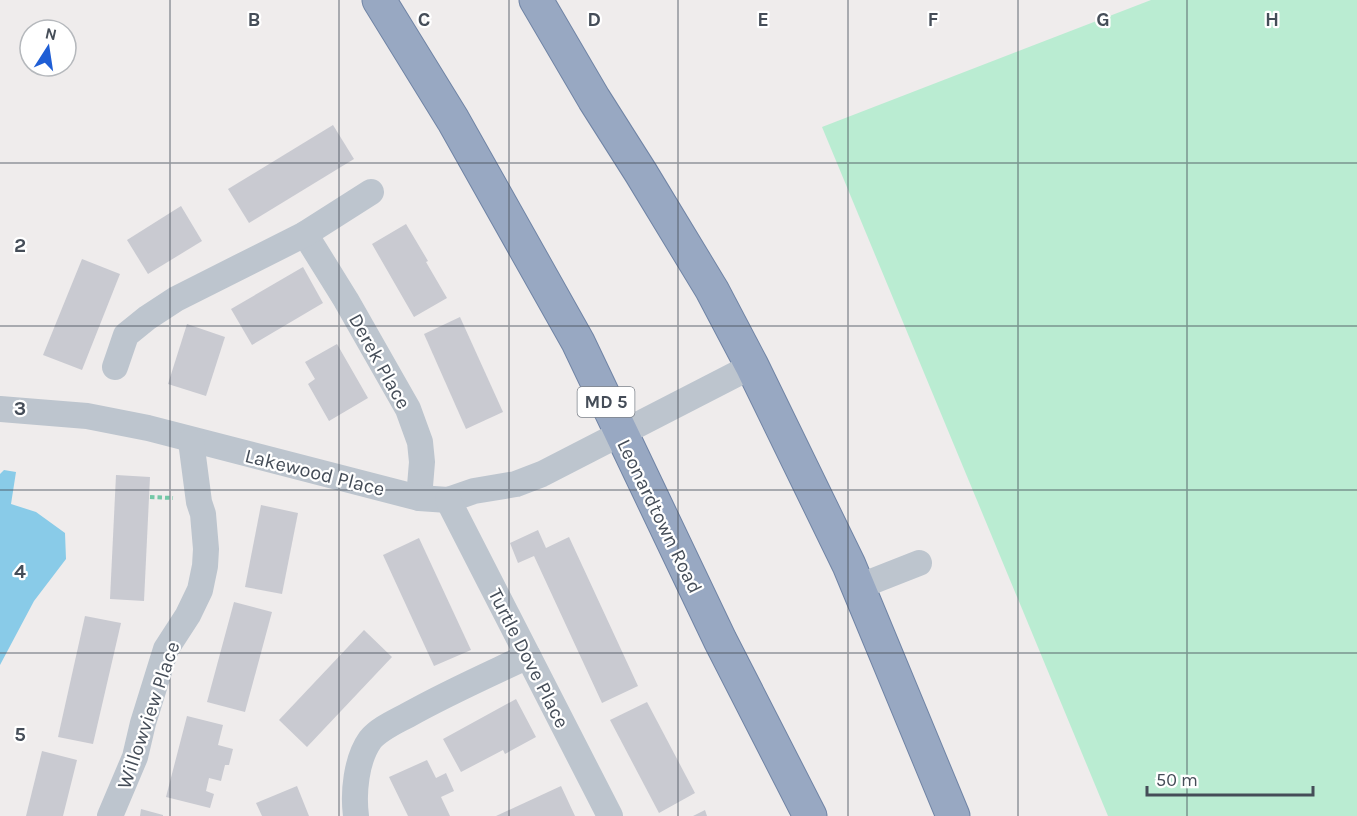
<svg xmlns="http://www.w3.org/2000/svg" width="1357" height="816" viewBox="0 0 1357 816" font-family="Karla,sans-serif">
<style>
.green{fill:#baecd2}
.water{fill:#89cbe8}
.building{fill:#c9cad1}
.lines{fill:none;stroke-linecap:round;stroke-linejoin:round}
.trunk-casing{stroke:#7084a5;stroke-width:35}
.path{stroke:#74c8a7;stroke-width:4;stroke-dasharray:4.5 3;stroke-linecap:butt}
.minor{stroke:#bdc5ce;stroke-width:26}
.trunk{stroke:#98a8c2;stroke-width:33}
.grid{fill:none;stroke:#454d58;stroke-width:1.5;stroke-opacity:0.55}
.labels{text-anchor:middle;stroke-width:4.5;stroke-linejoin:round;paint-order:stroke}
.shield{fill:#fff;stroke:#7d828a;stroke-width:1.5}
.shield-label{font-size:18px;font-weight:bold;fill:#454d58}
.street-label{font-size:20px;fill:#454d58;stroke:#fff}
.grid-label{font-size:20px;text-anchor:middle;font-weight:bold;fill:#454d58;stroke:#fff;stroke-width:4.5;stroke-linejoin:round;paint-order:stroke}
</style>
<rect width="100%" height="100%" fill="#efecec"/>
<polygon class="green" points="1151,0 1357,0 1357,816 1108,816 822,127"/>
<polygon class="water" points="4,470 16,472 11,504 36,512 65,533 66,559 34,601 0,665 0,474"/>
<g class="building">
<polygon points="333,125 354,159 249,223 228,189"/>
<polygon points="181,206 202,241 148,274 127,240"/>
<polygon points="406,224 428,261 426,262 447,298 414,317 372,244"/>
<polygon points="82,259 120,274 82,370 43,355"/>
<polygon points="303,267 323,303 252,345 231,309"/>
<polygon points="460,317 503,412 466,429 424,334"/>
<polygon points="187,324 225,337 206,396 168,384"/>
<polygon points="337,344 368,398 329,421 308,384 315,379 305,362"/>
<polygon points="116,475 150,477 144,601 110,599"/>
<polygon points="261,505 298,513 282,594 245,587"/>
<polygon points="538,530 546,548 569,537 638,686 602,703 534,556 518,563 510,543"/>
<polygon points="419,538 471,650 434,666 383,555"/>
<polygon points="234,602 272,612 245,712 207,702"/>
<polygon points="85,616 121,623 93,744 58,737"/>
<polygon points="364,630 392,657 307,747 279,720"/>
<polygon points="516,699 536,737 505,754 503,750 461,772 443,739"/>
<polygon points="647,702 695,793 659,813 610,720"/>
<polygon points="187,716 223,725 218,745 233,749 229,765 225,765 221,781 209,778 206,791 214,794 210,808 166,797"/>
<polygon points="42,751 77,760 63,816 26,816"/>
<polygon points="427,760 436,778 446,773 454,791 441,797 450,816 408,816 389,777"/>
<polygon points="297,786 309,816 262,816 256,803"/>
<polygon points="561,786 575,816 496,816"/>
<polygon points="141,809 163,815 163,816 140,816"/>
<polygon points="705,810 707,816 693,816"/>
</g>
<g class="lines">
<defs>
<g id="trunk">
<polyline points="379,0 453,120 578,342 720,640 810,816"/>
<polyline points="536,0 594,99 641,173 712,290 752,366 849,565 953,816"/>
</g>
</defs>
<use href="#trunk" class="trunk-casing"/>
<polyline class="path" points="150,497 173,498"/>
<g class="minor">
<polyline points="305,234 346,300 408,409 420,442 422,462 419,498"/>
<polyline points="115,367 126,335 147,318 176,299 305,234 371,192"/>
<polyline points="0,409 87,416 148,428 419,498 448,500 474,491 516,484 542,474 752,366"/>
<polyline points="448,500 610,816"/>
<polyline points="858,587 919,563"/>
<polyline points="110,816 135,757 143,723 166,649 188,615 200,590 205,566 206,549 203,514 199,502 191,441"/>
<path d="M356 816C353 793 356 760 370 740 379 729 395 722 408 715 447 693 488 675 528 656"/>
</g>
<use href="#trunk" class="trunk"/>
</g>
<path class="grid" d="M170 0V816M339 0V816M509 0V816M678 0V816M848 0V816M1018 0V816M1187 0V816M0 163H1357M0 326H1357M0 490H1357M0 653H1357"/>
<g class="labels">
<rect class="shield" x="577.5" y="387" width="57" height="30" rx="4.5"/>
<g class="shield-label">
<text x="606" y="408">MD 5</text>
</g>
<g class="street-label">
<text transform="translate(380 361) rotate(61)" y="7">Derek Place</text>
<text transform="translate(315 472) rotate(14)" y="7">Lakewood Place</text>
<text transform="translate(660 516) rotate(64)" y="7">Leonardtown Road</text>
<text transform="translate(529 658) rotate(63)" y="7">Turtle Dove Place</text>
<text transform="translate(148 715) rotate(-71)" y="7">Willowview Place</text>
</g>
</g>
<g class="grid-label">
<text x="254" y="26">B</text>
<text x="424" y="26">C</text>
<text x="594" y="26">D</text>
<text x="763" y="26">E</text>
<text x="933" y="26">F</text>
<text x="1103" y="26">G</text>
<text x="1272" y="26">H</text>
<text x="20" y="252">2</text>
<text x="20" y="415">3</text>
<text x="20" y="578">4</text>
<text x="20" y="741">5</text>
</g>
<g transform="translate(48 48) rotate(12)"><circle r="28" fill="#ffffff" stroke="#b5b8bc" stroke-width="1.5"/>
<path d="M0-4.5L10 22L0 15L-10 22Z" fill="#1f5ed5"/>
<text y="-9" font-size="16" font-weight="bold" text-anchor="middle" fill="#454d58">N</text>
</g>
<path d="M1147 786v9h166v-9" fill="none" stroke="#454d58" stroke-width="3"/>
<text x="1156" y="786" font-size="18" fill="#454d58" stroke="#ffffff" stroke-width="4.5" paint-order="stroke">50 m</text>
</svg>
